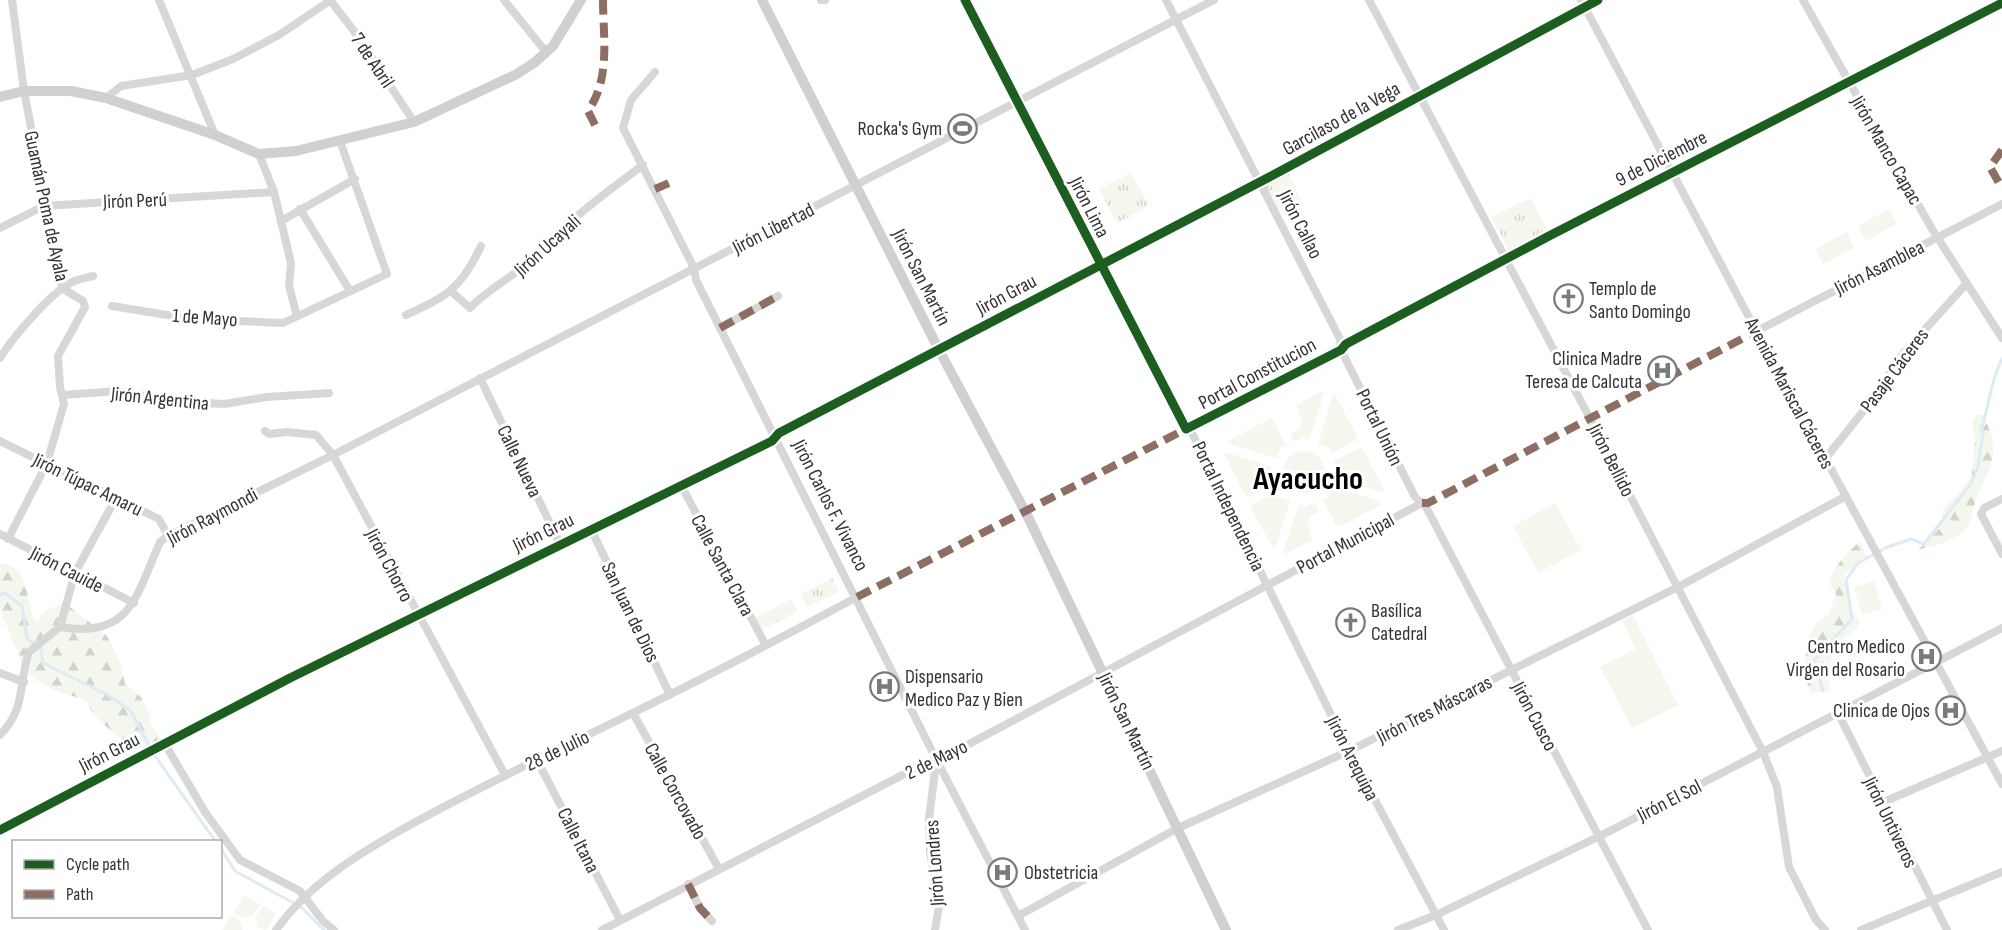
<svg xmlns="http://www.w3.org/2000/svg" width="2002" height="930" viewBox="0 0 2002 930" font-family="'Sofia Sans Condensed',sans-serif">
<style>
.grass{fill:#f3f7ee}
.forest{fill:url(#forest-firs)}
.park{fill:url(#park-tufts)}
.lines{fill:none;stroke-linecap:round;stroke-linejoin:round}
.stream{stroke:#dcebf4;stroke-width:3}
.street{stroke:#d7d7d7;stroke-width:8}
.secondary{stroke:#d0d0d0;stroke-width:10}
.quiet{stroke:#8d6e63;stroke-width:8;stroke-dasharray:15 8;stroke-linecap:butt}
.cycleway-casing{stroke:#fff;stroke-width:13}
.cycleway{stroke:#1b5e20;stroke-width:9}
.labels{text-anchor:middle;stroke-width:6;stroke-linejoin:round;paint-order:stroke}
.street-label{font-size:20px;fill:#333;stroke:#fff}
.poi-label{font-size:20px;fill:#333;stroke:#fff;text-anchor:end}
.town-label{font-size:32px;font-weight:bold;fill:#000;stroke:#fff}
</style>
<defs>
<pattern id="forest-firs" width="22" height="20" patternUnits="userSpaceOnUse" patternTransform="scale(1.5)"><rect width="22" height="20" fill="#f3f7ee"/><path d="M5 1l3.5 6h-7zM16 11l3.5 6h-7z" fill="#d1d4cd"/></pattern>
<pattern id="park-tufts" width="24" height="20" patternUnits="userSpaceOnUse" patternTransform="scale(1.5)"><rect width="24" height="20" fill="#f3f7ee"/><path d="M3 7l-1-3M5 7V3M7 7l1-3M15 17l-1-3M17 17v-4M19 17l1-3" fill="none" stroke="#d1d4cd"/></pattern>
</defs>
<rect width="100%" height="100%" fill="#fff"/>
<g class="grass">
<polygon points="1889,209 1897,223 1866,241 1858,226"/>
<polygon points="1847,232 1854,248 1823,264 1815,249"/>
<polygon points="1322,391 1324,393 1309,440 1305,437 1294,442 1290,434 1299,429 1302,420 1297,407 1298,404"/>
<polygon points="1335,395 1357,437 1356,440 1331,453 1330,448 1318,444 1333,396"/>
<polygon points="1270,419 1273,420 1286,446 1281,447 1276,458 1228,443 1228,441"/>
<polygon points="1360,448 1363,450 1385,491 1383,493 1337,478 1340,474 1334,461"/>
<circle cx="1304" cy="472" r="21"/>
<polygon points="1225,452 1273,467 1269,471 1274,483 1249,496 1245,495 1224,454"/>
<polygon points="1333,486 1381,502 1381,505 1340,526 1336,525 1323,499 1328,498"/>
<polygon points="1278,491 1279,497 1290,501 1275,548 1273,548 1251,508 1253,504"/>
<polygon points="1315,503 1319,512 1311,516 1307,525 1312,540 1285,554 1283,552 1299,504 1303,507"/>
<polygon points="1555,503 1581,550 1538,573 1513,526"/>
<polygon points="1874,581 1882,609 1862,615 1854,587"/>
<polygon points="1633,615 1678,705 1632,728 1600,667 1636,649 1622,621"/>
<polygon points="244,896 260,904 252,916 244,918 233,913"/>
<polygon points="263,906 276,913 266,930 258,928 255,918"/>
<polygon points="230,916 241,921 242,930 223,930"/>
</g>
<g class="forest">
<path d="M1982 414C2002 450 1992 464 1976 499 1972 508 1972 523 1965 530 1954 542 1933 545 1918 550L1940 528 1944 508 1955 498 1972 475 1975 439 1972 423 1977 415Z"/>
<path d="M1860 542 1868 558 1846 572 1844 578 1849 609 1860 621C1857 629 1854 630 1848 635 1830 651 1827 669 1830 691L1811 693 1803 672 1808 641 1815 624 1829 614 1836 594C1834 590 1830 585 1830 580 1830 571 1852 547 1860 542Z"/>
<path d="M0 564C34 563 23 610 38 623L43 612 65 603 107 636 121 664 125 684 141 697 150 715V724L165 744 138 756C120 732 101 730 85 700L54 690 33 678 22 664 0 608Z"/>
</g>
<g class="park">
<polygon points="1287,170 1301,200 1277,212 1262,183"/>
<polygon points="1131,173 1149,206 1117,223 1099,189"/>
<polygon points="1530,198 1547,230 1509,250 1491,217"/>
<polygon points="832,578 839,592 807,607 801,594"/>
<polygon points="791,599 797,612 761,630 755,618"/>
</g>
<g class="lines">
<g class="stream">
<path d="M1885 548 1911 539 1924 544 1971 484 1978 467 1983 434 1981 430C1989 406 1991 379 2002 359"/>
<polyline points="0,595 5,593 22,606 27,638 41,649 43,663 106,694 130,710 155,756 216,842"/>
<polyline points="1823,691 1814,660 1852,619 1846,580 1858,563 1882,550"/>
<polyline points="220,847 235,871 301,907 324,930"/>
</g>
<g class="street">
<polyline points="159,0 215,135"/>
<polyline points="330,0 354,31 414,122"/>
<polyline points="504,0 546,52"/>
<polyline points="821,0 825,0"/>
<polyline points="965,0 1186,429 1341,350 1346,344 1549,236 2002,3"/>
<polyline points="1166,0 1340,339 1341,350 1415,497 1426,507 1648,930"/>
<polyline points="1369,0 1594,426 1763,752 1777,787 1789,867 1816,920 1825,930"/>
<polyline points="1581,0 1760,338 2002,784"/>
<polyline points="1803,0 1932,229 2002,338"/>
<polyline points="655,72 631,100 623,128 694,268 696,280 937,761 1025,930"/>
<polyline points="106,98 121,86 192,75 233,59 279,35 331,0"/>
<polyline points="259,154 274,192 291,263 289,286 297,316"/>
<polyline points="300,209 350,291"/>
<polyline points="281,221 355,179"/>
<polyline points="0,228 44,206 274,192"/>
<path d="M452 292 470 308C487 290 509 279 528 263 537 255 545 246 554 237 581 211 612 188 643 165"/>
<polyline points="112,306 192,319 283,323 387,274 340,141"/>
<path d="M406 315C447 296 461 289 481 246"/>
<polyline points="720,328 778,296"/>
<polyline points="1757,331 2002,204"/>
<path d="M0 358C13 337 49 295 70 283 77 279 85 278 93 276"/>
<polyline points="480,378 560,544"/>
<polyline points="63,395 118,391 171,401 224,404 267,397 329,393"/>
<polyline points="1190,429 1349,751 1444,930"/>
<polyline points="265,431 269,434 287,432 316,435 333,455 505,775"/>
<polyline points="0,441 159,519 168,536"/>
<polyline points="1825,459 1873,399 1901,356 1966,284"/>
<polyline points="681,485 765,644"/>
<polyline points="2002,499 1984,508 1981,514 2002,554"/>
<polyline points="591,529 670,695"/>
<polyline points="0,534 134,603"/>
<polyline points="8,539 47,463 64,404 60,387 58,356 85,307 83,301 62,288 24,91 12,0"/>
<path d="M60 627C131 639 136 596 160 542L168 536 333 455 1214 0"/>
<polyline points="0,673 24,682"/>
<polyline points="633,713 719,869"/>
<polyline points="1838,713 1947,930"/>
<path d="M0 735C27 707 18 683 29 652L60 627 75 573 116 498"/>
<polyline points="165,744 205,812 240,860 300,891 323,921 334,930"/>
<polyline points="537,760 620,920"/>
<polyline points="1881,803 2002,751"/>
<polyline points="0,830 290,678 772,441 779,433 1275,174 1598,0"/>
<polyline points="688,884 700,908 712,921"/>
<polyline points="1018,916 1178,828 1349,751 1680,586 1846,496"/>
<path d="M276 930C311 881 366 849 419 820 480 787 543 757 606 726 690 685 774 642 857 597"/>
<polyline points="602,930 928,762 937,761 1422,503"/>
<polyline points="935,930 940,901 930,853 929,819 936,762"/>
<polyline points="1398,930 1436,915 1602,835 2002,628"/>
<polyline points="1861,930 2002,872"/>
</g>
<g class="secondary">
<polyline points="762,0 939,350 1027,515 1226,930"/>
<polyline points="0,97 24,91 71,91 106,98 215,135 259,154 296,151 414,122 515,75 534,63 553,46 581,0"/>
</g>
<g class="quiet">
<path d="M595 125 588 111C611 78 603 37 603 0"/>
<polyline points="2002,150 1990,167 2002,188"/>
<polyline points="655,189 676,180"/>
<polyline points="720,328 778,296"/>
<polyline points="1422,503 1428,503 1757,331"/>
<polyline points="857,597 1186,429"/>
<polyline points="688,884 700,908 712,921"/>
</g>
<defs>
<g id="cycleway">
<polyline points="965,0 1186,429 1341,350 1346,344 1549,236 2002,3"/>
<polyline points="0,830 290,678 772,441 779,433 1275,174 1598,0"/>
</g>
</defs>
<use href="#cycleway" class="cycleway-casing"/>
<use href="#cycleway" class="cycleway"/>
</g>
<defs>
<symbol id="stadium-ring" viewBox="-11 -11 22 22"><circle r="9.5" fill="#fff" stroke="#7a7a7a" stroke-width="1.5"/><path d="M0-5a6.5 5 0 1 0 0 10a6.5 5 0 1 0 0-10ZM-3.5-1.8h7v3.6h-7Z" fill="#7a7a7a"/></symbol>
<symbol id="church-ring" viewBox="-11 -11 22 22"><circle r="9.5" fill="#fff" stroke="#7a7a7a" stroke-width="1.5"/><path d="M-1.2-6h2.4v3.5h3.3v2.4h-3.3V6h-2.4V-.1h-3.3v-2.4h3.3Z" fill="#7a7a7a"/></symbol>
<symbol id="hospital-ring" viewBox="-11 -11 22 22"><circle r="9.5" fill="#fff" stroke="#7a7a7a" stroke-width="1.5"/><path d="M-5-5h3v3.5h4V-5h3V5h-3V1.5h-4V5h-3Z" fill="#7a7a7a"/></symbol>
</defs>
<g fill-rule="evenodd">
<use href="#stadium-ring" x="946" y="112" width="33" height="33"/>
<use href="#church-ring" x="1552" y="282" width="33" height="33"/>
<use href="#hospital-ring" x="1646" y="354" width="33" height="33"/>
<use href="#church-ring" x="1334" y="606" width="33" height="33"/>
<use href="#hospital-ring" x="1910" y="640" width="33" height="33"/>
<use href="#hospital-ring" x="868" y="670" width="33" height="33"/>
<use href="#hospital-ring" x="1934" y="694" width="33" height="33"/>
<use href="#hospital-ring" x="986" y="856" width="33" height="33"/>
</g>
<g class="labels">
<g class="street-label">
<text transform="translate(373 60) rotate(56)" y="7">7 de Abril</text>
<text transform="translate(1341 118) rotate(-29)" y="7">Garcilaso de la Vega</text>
<text transform="translate(1887 150) rotate(60)" y="7">Jirón Manco Capac</text>
<text transform="translate(1661 158) rotate(-27)" y="7">9 de Diciembre</text>
<text transform="translate(135 200) rotate(-2)" y="7">Jirón Perú</text>
<text transform="translate(47 206) rotate(78)" y="7">Guamán Poma de Ayala</text>
<text transform="translate(1090 207) rotate(63)" y="7">Jirón Lima</text>
<text transform="translate(1301 224) rotate(63)" y="7">Jirón Callao</text>
<text transform="translate(773 228) rotate(-27)" y="7">Jirón Libertad</text>
<text transform="translate(547 245) rotate(-42)" y="7">Jirón Ucayali</text>
<text transform="translate(1879 267) rotate(-27)" y="7">Jirón Asamblea</text>
<text transform="translate(922 277) rotate(63)" y="7">Jirón San Martín</text>
<text transform="translate(1006 294) rotate(-28)" y="7">Jirón Grau</text>
<text transform="translate(205 317) rotate(4)" y="7">1 de Mayo</text>
<text transform="translate(1894 370) rotate(-53)" y="7">Pasaje Cáceres</text>
<text transform="translate(1257 373) rotate(-28)" y="7">Portal Constitucion</text>
<text transform="translate(1790 393) rotate(62)" y="7">Avenida Mariscal Cáceres</text>
<text transform="translate(160 398) rotate(6)" y="7">Jirón Argentina</text>
<text transform="translate(1380 427) rotate(64)" y="7">Portal Unión</text>
<text transform="translate(1612 460) rotate(63)" y="7">Jirón Bellido</text>
<text transform="translate(520 461) rotate(64)" y="7">Calle Nueva</text>
<text transform="translate(88 484) rotate(26)" y="7">Jirón Túpac Amaru</text>
<text transform="translate(831 505) rotate(63)" y="7">Jirón Carlos F. Vivanco</text>
<text transform="translate(1229 506) rotate(64)" y="7">Portal Independencia</text>
<text transform="translate(212 516) rotate(-28)" y="7">Jirón Raymondi</text>
<text transform="translate(543 532) rotate(-26)" y="7">Jirón Grau</text>
<text transform="translate(1345 543) rotate(-28)" y="7">Portal Municipal</text>
<text transform="translate(390 565) rotate(62)" y="7">Jirón Chorro</text>
<text transform="translate(723 565) rotate(62)" y="7">Calle Santa Clara</text>
<text transform="translate(67 569) rotate(27)" y="7">Jirón Cauide</text>
<text transform="translate(631 612) rotate(64)" y="7">San Juan de Dios</text>
<text transform="translate(1434 709) rotate(-27)" y="7">Jirón Tres Máscaras</text>
<text transform="translate(1535 716) rotate(62)" y="7">Jirón Cusco</text>
<text transform="translate(1127 721) rotate(64)" y="7">Jirón San Martín</text>
<text transform="translate(557 750) rotate(-26)" y="7">28 de Julio</text>
<text transform="translate(109 752) rotate(-27)" y="7">Jirón Grau</text>
<text transform="translate(1353 758) rotate(63)" y="7">Jirón Arequipa</text>
<text transform="translate(936 759) rotate(-26)" y="7">2 de Mayo</text>
<text transform="translate(676 791) rotate(61)" y="7">Calle Corcovado</text>
<text transform="translate(1669 800) rotate(-27)" y="7">Jirón El Sol</text>
<text transform="translate(1891 822) rotate(64)" y="7">Jirón Untiveros</text>
<text transform="translate(579 840) rotate(63)" y="7">Calle Itana</text>
<text transform="translate(934 863) rotate(-94)" y="7">Jirón Londres</text>
</g>
<g class="poi-label">
<text x="942" y="135">Rocka's Gym</text>
<text x="1589" y="295" text-anchor="start">Templo de<tspan x="1589" dy="23">Santo Domingo</tspan></text>
<text x="1642" y="365">Clinica Madre<tspan x="1642" dy="23">Teresa de Calcuta</tspan></text>
<text x="1371" y="617" text-anchor="start">Basílica<tspan x="1371" dy="23">Catedral</tspan></text>
<text x="1905" y="653">Centro Medico<tspan x="1905" dy="23">Virgen del Rosario</tspan></text>
<text x="905" y="683" text-anchor="start">Dispensario<tspan x="905" dy="23">Medico Paz y Bien</tspan></text>
<text x="1930" y="717">Clinica de Ojos</text>
<text x="1024" y="879" text-anchor="start">Obstetricia</text>
</g>
<g class="town-label">
<text x="1308" y="489">Ayacucho</text>
</g>
</g>
<rect x="12" y="840" width="210" height="78" fill="#ffffff" stroke="#adadad" stroke-width="1.5"/>
<rect x="24" y="860" width="30" height="9" fill="#1b5e20" stroke="#adadad" stroke-width="1.5"/>
<text x="66" y="870" font-size="18" fill="#333333">Cycle path</text>
<rect x="24" y="890" width="30" height="9" fill="#8d6e63" stroke="#adadad" stroke-width="1.5"/>
<text x="66" y="900" font-size="18" fill="#333333">Path</text>
</svg>
